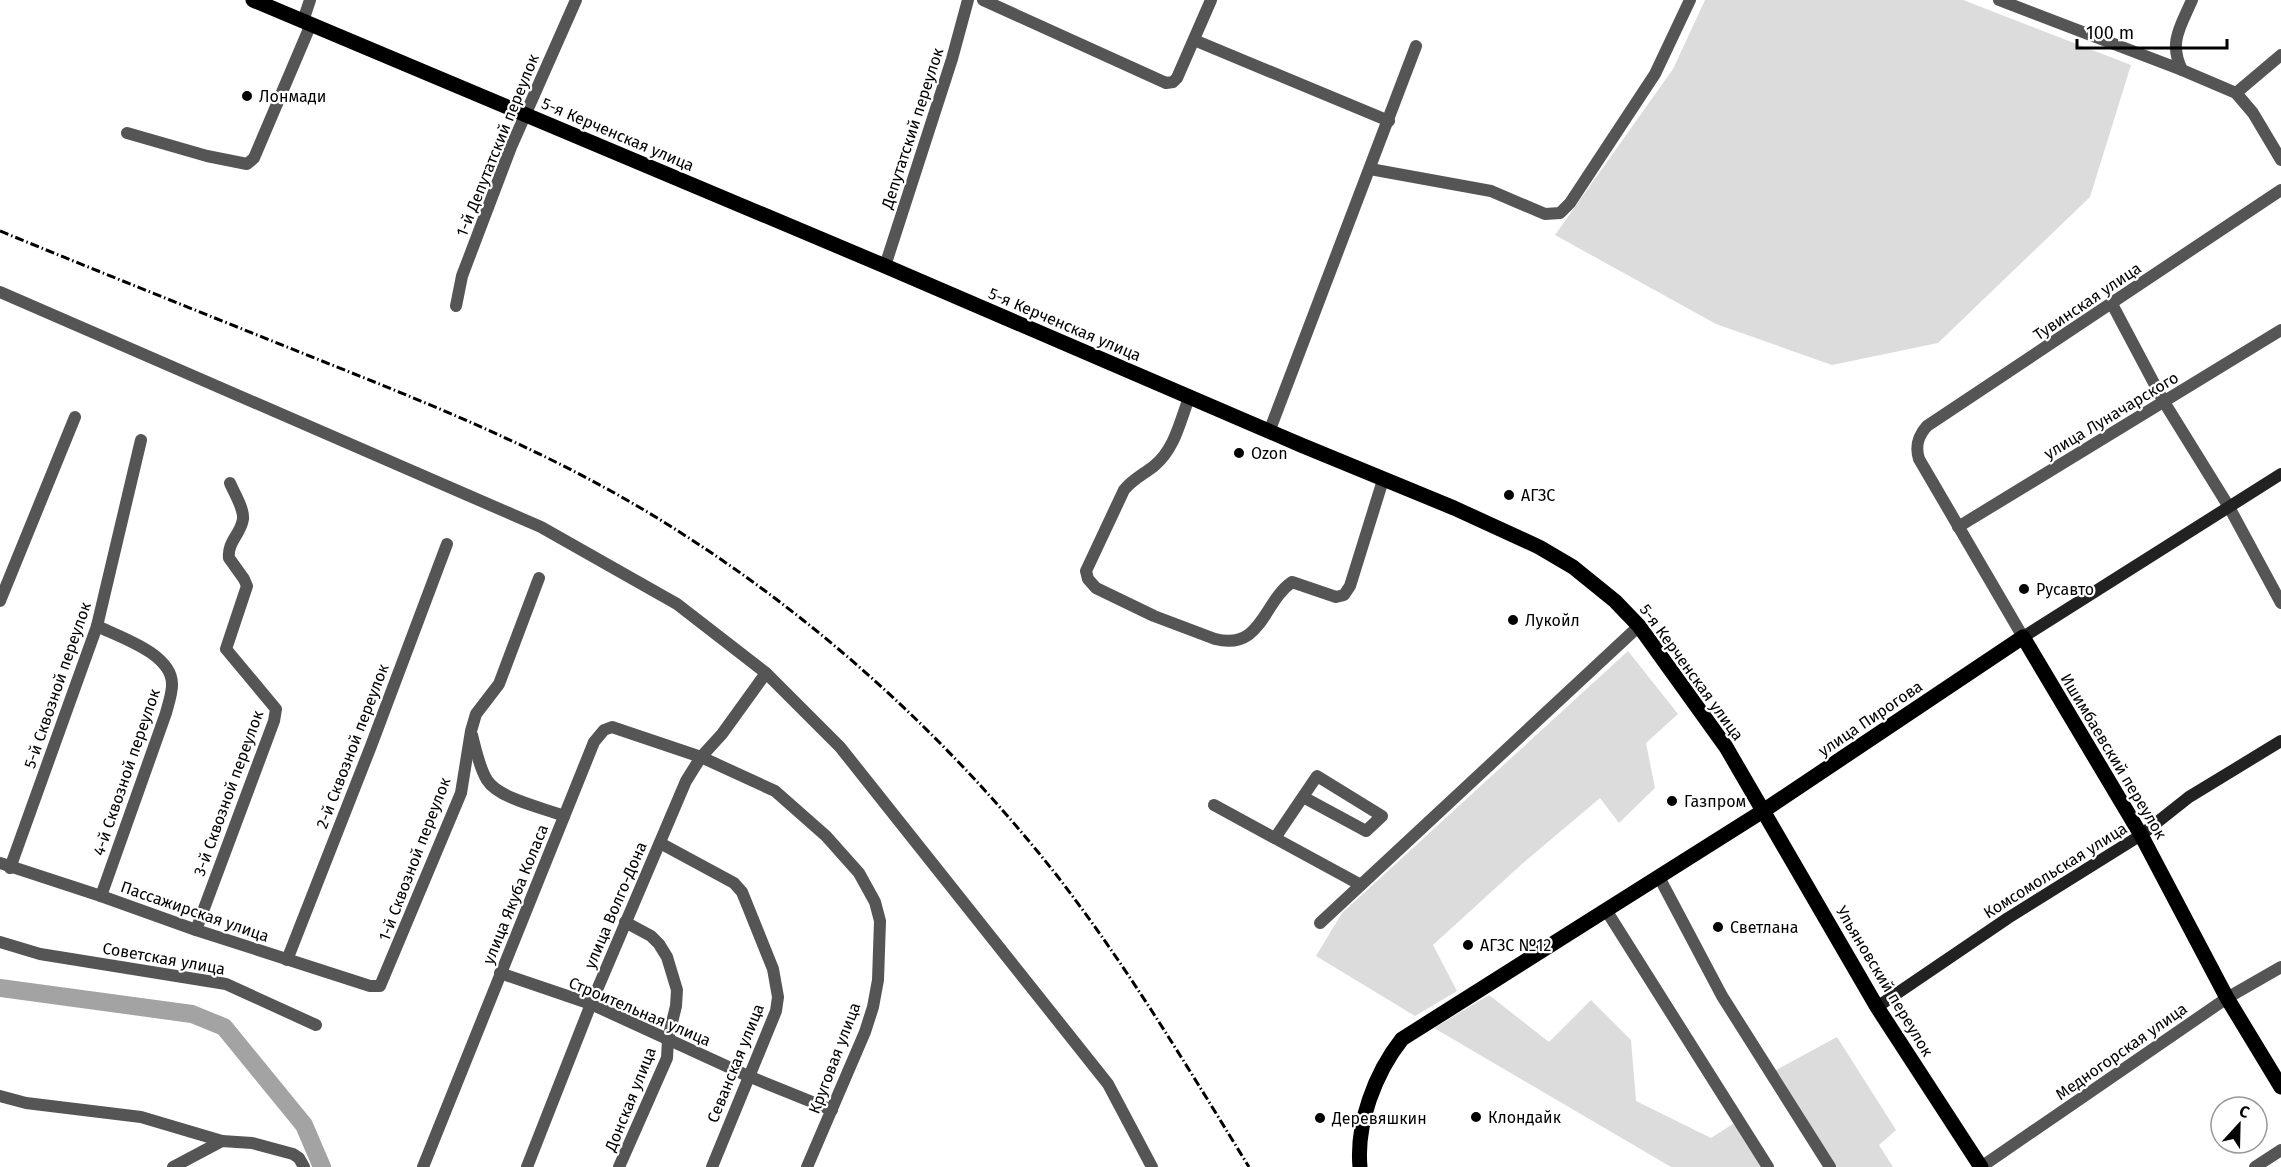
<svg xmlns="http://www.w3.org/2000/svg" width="2281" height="1167" viewBox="0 0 2281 1167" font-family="'Fira Sans',sans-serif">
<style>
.green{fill:#dcdcdc}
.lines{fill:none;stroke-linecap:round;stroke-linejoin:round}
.river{stroke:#a3a3a3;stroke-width:18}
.minor{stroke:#555;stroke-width:12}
.tertiary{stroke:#555;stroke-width:12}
.secondary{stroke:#222;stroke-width:12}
.primary{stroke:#000;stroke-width:15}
.rail{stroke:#000;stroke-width:3;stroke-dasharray:9 3 1.5 3;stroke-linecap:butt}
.poi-dot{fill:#000;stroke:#fff;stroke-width:2}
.labels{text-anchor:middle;stroke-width:4.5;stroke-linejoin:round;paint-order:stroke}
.poi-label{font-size:16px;fill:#000;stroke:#fff;text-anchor:start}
.street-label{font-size:16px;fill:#000;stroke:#fff}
</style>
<rect width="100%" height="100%" fill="#fff"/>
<g class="green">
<polygon points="1705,0 1963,0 2131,65 2090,197 1938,343 1832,365 1716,324 1555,235 1673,69"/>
<polygon points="1628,651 1678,714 1646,743 1655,788 1619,823 1600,798 1523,863 1433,945 1457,991 1415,1016 1316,956 1342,913"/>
<polygon points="1489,995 1549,1042 1591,1000 1631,1040 1636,1101 1711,1138 1736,1122 1765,1167 1671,1167 1434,1028"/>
<polygon points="1837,1037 1896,1130 1879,1145 1893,1167 1830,1167 1765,1076"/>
</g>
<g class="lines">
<polyline class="river" points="0,988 192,1014 224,1027 304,1125 322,1167"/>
<g class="minor">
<polyline points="983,0 1166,83 1173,82 1177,78 1211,0"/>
<polyline points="1999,0 2182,70"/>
<path d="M2192 0C2181 26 2168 42 2182 70L2236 93 2253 113 2281 160"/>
<polyline points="303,21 310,0"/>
<polyline points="1194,40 1389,121"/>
<polyline points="2236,93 2281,55"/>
<polyline points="127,133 207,156 247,164 254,158 311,24"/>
<polyline points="1370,169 1491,191 1545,214 1560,213 1570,203 1655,74 1690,0"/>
<polyline points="885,266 952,59 968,0"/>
<polyline points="2112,304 2164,402 2229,507 2281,603"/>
<polyline points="456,306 462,276 511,147 576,0"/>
<path d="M1189 398C1180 421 1175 449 1154 466 1144 474 1133 479 1124 490L1086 571 1088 579 1096 588 1154 616 1215 639C1262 651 1263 602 1292 582L1336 597 1344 595 1350 586 1383 480"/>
<polyline points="1269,432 1416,46"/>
<polyline points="1958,527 2281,330"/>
<polyline points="0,601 75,417"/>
<path d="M97 626C120 637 173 654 172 685 172 694 168 705 166 713L101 896"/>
<path d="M2023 637 1919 459C1915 446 1918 436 1927 426L2281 190"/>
<path d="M472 735C476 750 479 767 487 780 499 799 544 808 564 816"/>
<polyline points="1214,805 1361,885"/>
<polyline points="1275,838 1317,776 1382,816 1366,831 1303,797"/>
<polyline points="660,843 734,883 742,892 773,969 778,997 776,1011 712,1167"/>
<polyline points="0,863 101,896 196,930 370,986 380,986 461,793 471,731 476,714 499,684 539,578"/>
<polyline points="10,868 97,626 141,440"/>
<polyline points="1659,877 1722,996 1830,1167"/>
<polyline points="1606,910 1768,1167"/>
<polyline points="1320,923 1639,626"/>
<path d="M196 930 274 721 276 709 226 649 247 586 244 579 229 558C227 542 241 534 243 519 244 508 234 493 230 483"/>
<polyline points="0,942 40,954 226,984 316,1025"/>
<polyline points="287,960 371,746 447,544"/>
<polyline points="500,973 591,1004 748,1076 832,1110"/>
<polyline points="0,1096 26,1103 141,1117 222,1141"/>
<polyline points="423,1167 594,742 604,730 612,727 701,757 775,791 826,836 859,873 875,902 880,921 878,980 873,1007 865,1032 807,1167"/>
<polyline points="527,1167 591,1004 686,781 701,757 722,734 766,673"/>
<polyline points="619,1167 667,1058 668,1039 676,1006 677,990 667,957 659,944 651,936 625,922"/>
<polyline points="1981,1167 2227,998 2281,967"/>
<polyline points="2255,1167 2281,1150"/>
</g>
<g class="tertiary">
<polyline points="0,292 541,527 677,604 766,673 840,747 1108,1084 1152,1167"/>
<polyline points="173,1167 222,1141 252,1143 293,1154 299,1158 304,1167"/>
</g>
<g class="secondary">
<polyline points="2023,637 2281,474"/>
<polyline points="1877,1007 2008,918 2141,835 2189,797 2281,741"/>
</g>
<g class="primary">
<polyline points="253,0 885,266 1301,445 1454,508 1539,547 1573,567 1615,601 1639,626 1726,747 1877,1007 1981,1167"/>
<path d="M1360 1167C1356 1124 1375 1073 1402 1039L1763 811 2023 637 2141 835 2227 998 2281 1087"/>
</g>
<path class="rail" d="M0 231C107 275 215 318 322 361 445 410 566 459 678 531 823 623 952 742 1058 877 1129 969 1188 1068 1249 1167"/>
</g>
<g class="poi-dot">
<circle cx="247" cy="96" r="6"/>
<circle cx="1239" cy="453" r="6"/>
<circle cx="1509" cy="495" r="6"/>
<circle cx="2024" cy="589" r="6"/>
<circle cx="1513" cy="620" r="6"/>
<circle cx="1672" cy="801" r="6"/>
<circle cx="1718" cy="927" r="6"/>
<circle cx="1468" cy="945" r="6"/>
<circle cx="1476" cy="1117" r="6"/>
<circle cx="1320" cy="1118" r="6"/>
</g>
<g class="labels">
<g class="poi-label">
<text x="259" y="102">Лонмади</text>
<text x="1251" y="459">Ozon</text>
<text x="1521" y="501">АГЗС</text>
<text x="2036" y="595">Русавто</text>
<text x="1525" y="626">Лукойл</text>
<text x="1684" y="807">Газпром</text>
<text x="1730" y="933">Светлана</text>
<text x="1480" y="951">АГЗС №12</text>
<text x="1488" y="1123">Клондайк</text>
<text x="1332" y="1124">Деревяшкин</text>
</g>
<g class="street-label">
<text transform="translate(912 128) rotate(-72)" y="6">Депутатский переулок</text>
<text transform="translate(618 134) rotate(23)" y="6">5-я Керченская улица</text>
<text transform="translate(497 145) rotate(-68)" y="6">1-й Депутатский переулок</text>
<text transform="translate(2087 301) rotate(-34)" y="6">Тувинская улица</text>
<text transform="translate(1065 324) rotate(23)" y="6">5-я Керченская улица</text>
<text transform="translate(2111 415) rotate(-31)" y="6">улица Луначарского</text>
<text transform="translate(1692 672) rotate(54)" y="6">5-я Керченская улица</text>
<text transform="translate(57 685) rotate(-71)" y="6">5-й Сквозной переулок</text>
<text transform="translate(1870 718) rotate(-34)" y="6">улица Пирогова</text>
<text transform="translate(352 746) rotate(-69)" y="6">2-й Сквозной переулок</text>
<text transform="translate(2114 756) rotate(59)" y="6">Ишимбаевский переулок</text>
<text transform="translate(126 772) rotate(-71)" y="6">4-й Сквозной переулок</text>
<text transform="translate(228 793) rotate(-70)" y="6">3-й Сквозной переулок</text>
<text transform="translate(414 859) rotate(-69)" y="6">1-й Сквозной переулок</text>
<text transform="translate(2055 870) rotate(-32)" y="6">Комсомольская улица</text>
<text transform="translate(515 894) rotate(-68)" y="6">улица Якуба Коласа</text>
<text transform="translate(615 905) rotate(-67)" y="6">улица Волго-Дона</text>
<text transform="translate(195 911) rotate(19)" y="6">Пассажирская улица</text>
<text transform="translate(164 958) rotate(10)" y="6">Советская улица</text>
<text transform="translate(1885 981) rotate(59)" y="6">Ульяновский переулок</text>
<text transform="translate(640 1011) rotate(23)" y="6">Строительная улица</text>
<text transform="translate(2121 1051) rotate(-35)" y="6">Медногорская улица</text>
<text transform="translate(834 1058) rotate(-69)" y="6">Круговая улица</text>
<text transform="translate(735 1063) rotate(-68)" y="6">Севанская улица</text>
<text transform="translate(630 1099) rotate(-68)" y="6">Донская улица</text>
</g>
</g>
<g transform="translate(2239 1125) rotate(22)"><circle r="28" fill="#ffffff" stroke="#999999" stroke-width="1.5"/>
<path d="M0-4.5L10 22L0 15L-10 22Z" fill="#000000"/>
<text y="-9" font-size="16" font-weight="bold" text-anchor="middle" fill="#000000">С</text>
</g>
<path d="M2077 39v9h150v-9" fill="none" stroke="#000000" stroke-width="3"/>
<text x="2086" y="39" font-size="18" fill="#000000" stroke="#ffffff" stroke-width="4.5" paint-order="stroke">100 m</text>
</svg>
